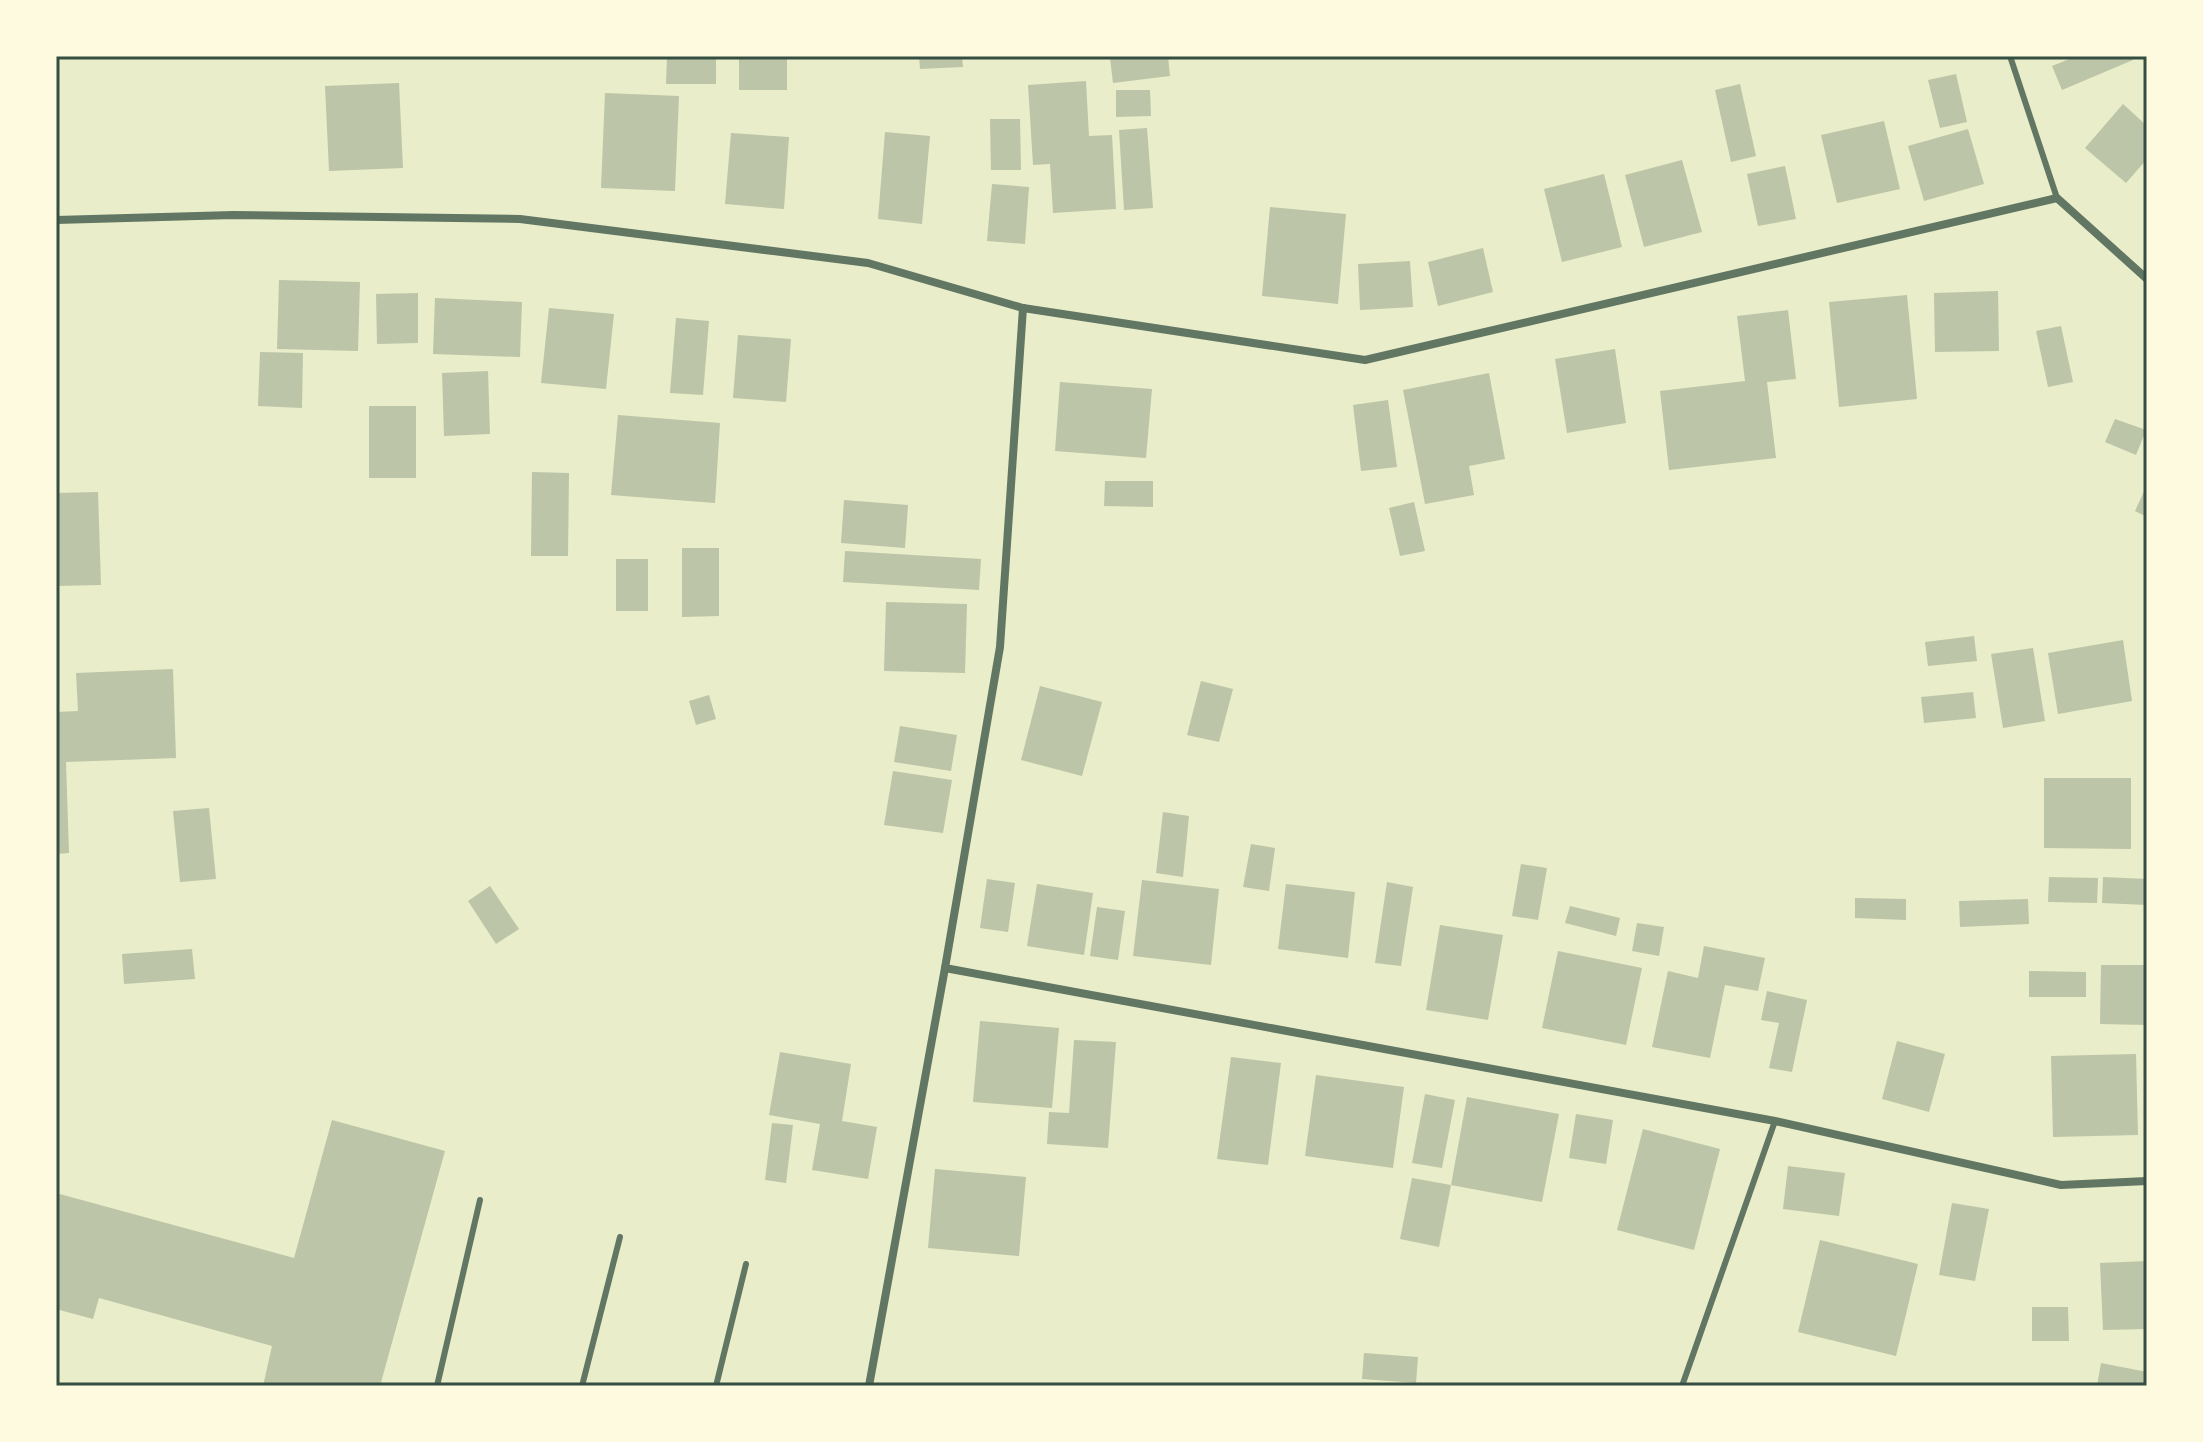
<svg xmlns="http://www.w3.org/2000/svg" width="2203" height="1442" viewBox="0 0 2203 1442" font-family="Mulish,sans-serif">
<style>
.building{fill:#bcc5a7}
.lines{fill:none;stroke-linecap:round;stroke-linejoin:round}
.service{stroke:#617663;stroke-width:6}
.minor{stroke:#617663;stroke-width:8}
.neatline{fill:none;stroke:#344e41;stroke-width:3}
</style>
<rect width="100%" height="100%" fill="#e9edc9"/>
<g class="building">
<polygon points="667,56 716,56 716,84 666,84"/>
<rect x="739" y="56" width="48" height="34"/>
<polygon points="919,56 962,56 963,67 920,69"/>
<polygon points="1124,56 1168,56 1170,76 1113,83 1110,58"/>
<polygon points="2077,56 2131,56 2133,60 2062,90 2052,66"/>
<polygon points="1956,74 1967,122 1940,128 1928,80"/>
<polygon points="1086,81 1089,136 1112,135 1116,209 1053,213 1050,164 1033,165 1028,85"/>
<polygon points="399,83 403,168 329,171 325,86"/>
<polygon points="1740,84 1756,156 1731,162 1715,90"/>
<polygon points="1116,90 1150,90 1151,116 1116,117"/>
<polygon points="605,93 679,96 675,191 601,188"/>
<polygon points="2123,104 2147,126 2147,159 2126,183 2085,148"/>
<polygon points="990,119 1020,119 1021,170 991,170"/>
<polygon points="1884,121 1900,189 1837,203 1821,135"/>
<polygon points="1147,128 1153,208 1124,210 1119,130"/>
<polygon points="1968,129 1984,184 1924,201 1908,146"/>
<polygon points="885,132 930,136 922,224 878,219"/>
<polygon points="731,133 789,137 784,209 725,204"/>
<polygon points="1682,160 1702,232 1644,247 1625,175"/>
<polygon points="1785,166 1796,219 1758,226 1747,174"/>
<polygon points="1604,174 1622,247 1562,262 1544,189"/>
<polygon points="992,184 1029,187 1025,244 987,241"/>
<polygon points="1270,207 1346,214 1338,304 1262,296"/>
<polygon points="1483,248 1493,292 1438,306 1428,262"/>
<polygon points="1410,261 1413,307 1360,310 1358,264"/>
<polygon points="279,280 360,282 358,351 277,349"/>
<polygon points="1998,291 1999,351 1935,352 1934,293"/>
<polygon points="418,293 418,343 377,344 376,294"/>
<polygon points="1907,295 1917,399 1839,407 1829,302"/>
<polygon points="435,298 522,302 520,357 433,354"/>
<polygon points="549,308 614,314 606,389 541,383"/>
<polygon points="1788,310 1796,379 1767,382 1776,458 1669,470 1660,391 1745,381 1737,316"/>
<polygon points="676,318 709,321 703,395 670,393"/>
<polygon points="2061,326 2073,382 2048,387 2036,331"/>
<polygon points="738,335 791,339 786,402 733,398"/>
<polygon points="1615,349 1626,423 1567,433 1555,359"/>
<polygon points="260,352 303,353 302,408 258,406"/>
<polygon points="488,371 490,434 444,436 442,373"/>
<polygon points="1489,373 1505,459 1469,466 1474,495 1425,504 1403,390"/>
<polygon points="1060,382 1152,389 1146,458 1055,451"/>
<polygon points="1388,400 1397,467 1361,471 1353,405"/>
<rect x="369" y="406" width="47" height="72"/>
<polygon points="618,415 720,423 715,503 611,495"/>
<polygon points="2115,419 2146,430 2136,455 2105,442"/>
<polygon points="532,472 569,473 568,556 531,556"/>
<polygon points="1105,481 1153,481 1153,507 1104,506"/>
<polygon points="2147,485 2147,517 2135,511"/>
<polygon points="98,492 101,585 56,586 56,493"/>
<polygon points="844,500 908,505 905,548 841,543"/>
<polygon points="1414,502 1425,551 1400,556 1389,508"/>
<polygon points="682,548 719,548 719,616 682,617"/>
<polygon points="845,551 981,559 979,590 843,582"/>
<rect x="616" y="559" width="32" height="52"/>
<polygon points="886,602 967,604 965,673 884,671"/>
<polygon points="1974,636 1977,661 1928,666 1925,642"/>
<polygon points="2123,640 2132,701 2058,714 2048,653"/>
<polygon points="2033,648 2045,721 2003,728 1991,654"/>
<polygon points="173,669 176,758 66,762 69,853 56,854 56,712 78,711 76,673"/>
<polygon points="1201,681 1233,689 1219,742 1187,735"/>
<polygon points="1040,686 1102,702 1082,776 1021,760"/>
<polygon points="1973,692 1976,718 1924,723 1921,697"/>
<polygon points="709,695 716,719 696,725 689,701"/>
<polygon points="900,726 957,735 951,771 894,762"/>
<polygon points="893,771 952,780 943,833 884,825"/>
<polygon points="2044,778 2131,778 2131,849 2044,848"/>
<polygon points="209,808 216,879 180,882 173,811"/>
<polygon points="1163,812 1189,816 1183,877 1156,873"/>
<polygon points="1251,844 1275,848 1269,891 1243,887"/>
<polygon points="1521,864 1547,868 1538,920 1512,916"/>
<polygon points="2049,877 2098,878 2097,903 2048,902"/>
<polygon points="2103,877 2147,879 2147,905 2102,903"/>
<polygon points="987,879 1015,883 1008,932 980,928"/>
<polygon points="1142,880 1219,889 1211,965 1133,956"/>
<polygon points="1387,882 1413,887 1401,966 1375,963"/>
<polygon points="1037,884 1093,893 1084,955 1027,946"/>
<polygon points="1286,884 1355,892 1348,958 1278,949"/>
<polygon points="490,886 519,929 496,944 468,901"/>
<polygon points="1855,898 1906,899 1906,920 1855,918"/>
<polygon points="2028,899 2029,924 1960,927 1959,901"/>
<polygon points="1570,906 1620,918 1616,936 1565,923"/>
<polygon points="1097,907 1125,911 1118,960 1090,956"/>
<polygon points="1637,923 1664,927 1659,956 1632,951"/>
<polygon points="1440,925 1503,935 1488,1020 1426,1010"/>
<polygon points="1704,946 1765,958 1758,991 1725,985 1710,1058 1652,1047 1668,971 1698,978"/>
<polygon points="192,949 195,979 124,984 122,954"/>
<polygon points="1558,951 1642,968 1626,1045 1542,1028"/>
<polygon points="2101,965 2147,965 2147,1025 2100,1024"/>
<polygon points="2029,971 2086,972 2086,997 2029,997"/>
<polygon points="1767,991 1807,1000 1792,1072 1769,1068 1779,1023 1761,1020"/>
<polygon points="980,1021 1059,1028 1052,1108 973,1102"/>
<polygon points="1074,1040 1116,1042 1108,1148 1047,1144 1049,1112 1069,1113"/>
<polygon points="1897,1041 1945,1054 1929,1112 1882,1099"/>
<polygon points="780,1052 851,1064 842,1121 877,1127 868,1179 812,1170 820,1124 769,1115"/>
<polygon points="2136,1054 2138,1135 2053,1137 2051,1056"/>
<polygon points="1231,1057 1281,1063 1268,1165 1217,1159"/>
<polygon points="1316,1075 1404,1087 1393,1168 1305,1156"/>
<polygon points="1425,1094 1455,1100 1442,1168 1412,1163"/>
<polygon points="1467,1097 1559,1114 1542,1202 1451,1185"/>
<polygon points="1576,1114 1613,1120 1606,1164 1569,1158"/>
<polygon points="332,1120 445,1151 380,1386 263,1386 272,1346 99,1298 93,1319 56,1309 56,1193 294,1258"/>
<polygon points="772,1123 793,1125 786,1183 765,1180"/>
<polygon points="1643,1129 1720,1149 1694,1250 1617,1230"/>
<polygon points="1788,1166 1845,1173 1839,1216 1783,1209"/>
<polygon points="935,1169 1026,1177 1019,1256 928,1248"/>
<polygon points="1412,1178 1451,1185 1439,1247 1400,1239"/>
<polygon points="1952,1203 1989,1209 1975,1281 1939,1275"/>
<polygon points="1820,1240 1918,1264 1896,1356 1798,1332"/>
<polygon points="2147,1261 2147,1329 2103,1330 2100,1263"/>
<polygon points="2032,1307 2068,1307 2069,1341 2032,1341"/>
<polygon points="1364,1353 1418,1357 1416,1383 1362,1379"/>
<polygon points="2101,1363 2147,1372 2147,1386 2097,1386"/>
</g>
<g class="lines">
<g class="service">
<polyline points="2010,56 2057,198"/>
<polyline points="437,1386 480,1200"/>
<polyline points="582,1386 620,1237"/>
<polyline points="716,1386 746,1264"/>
<polyline points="1682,1386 1775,1121"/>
</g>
<g class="minor">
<polyline points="56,220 233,215 520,219 868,263 1023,308 1365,360 2057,198 2147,279"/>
<polyline points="945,968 1775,1121 2061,1185 2147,1181"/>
<polyline points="869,1386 945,968 1000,647 1023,308"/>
</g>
</g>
<rect width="2203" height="1442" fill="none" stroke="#fefae0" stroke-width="116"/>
<rect x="58" y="58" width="2087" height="1326" class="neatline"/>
</svg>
